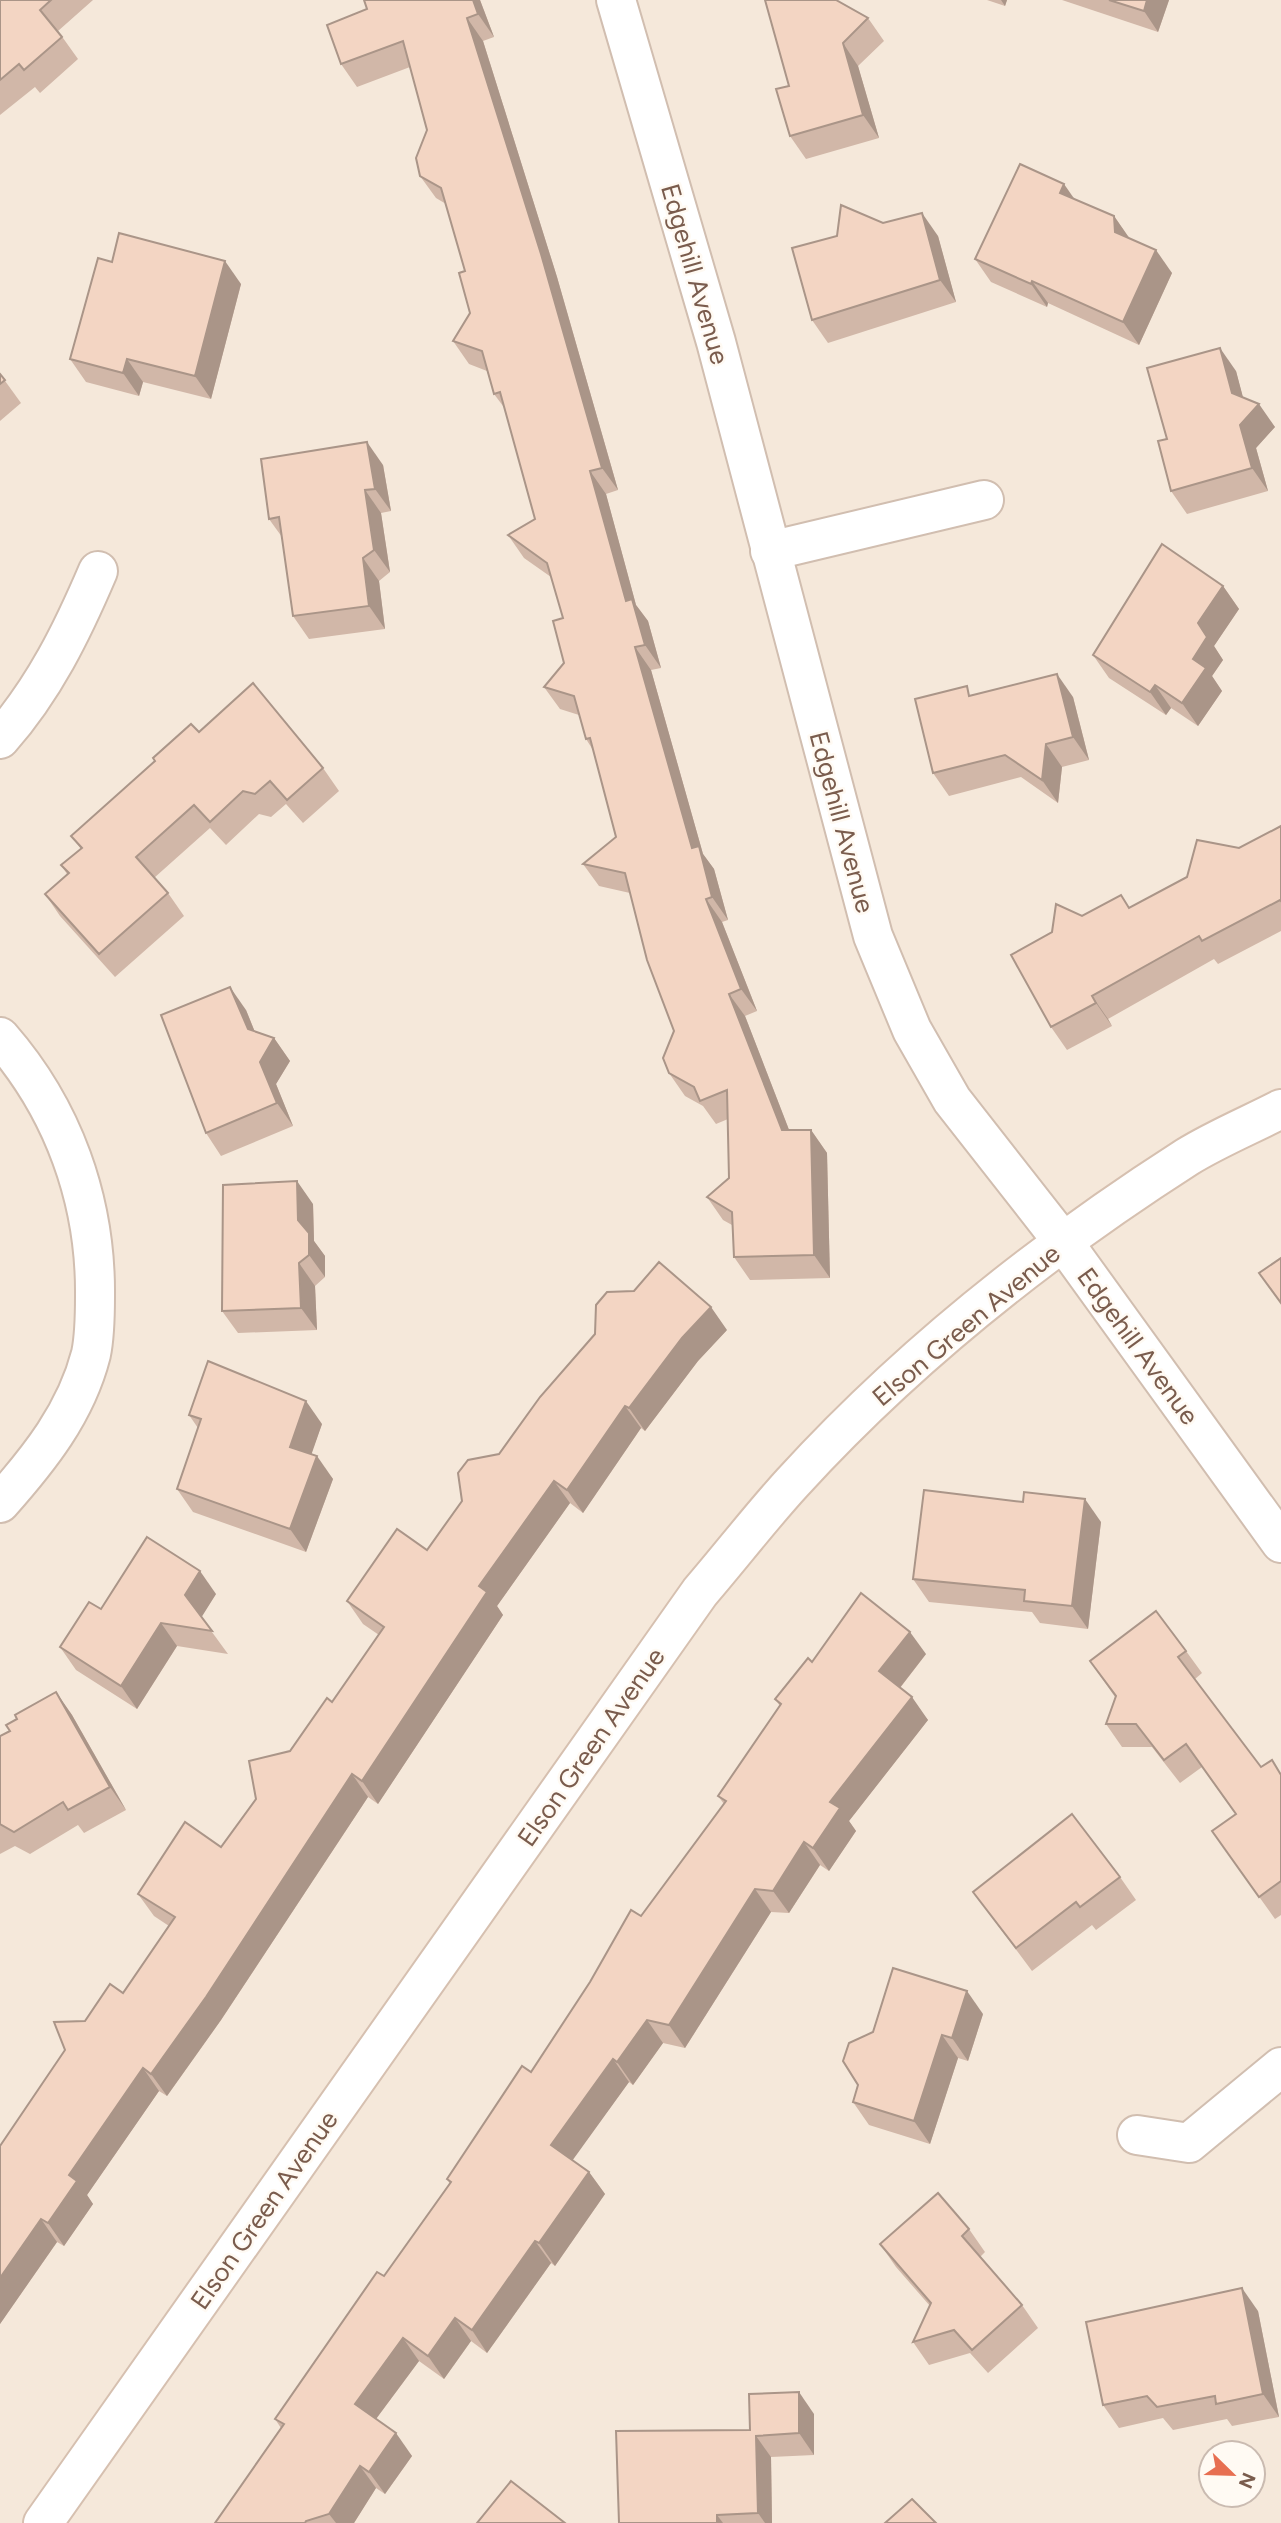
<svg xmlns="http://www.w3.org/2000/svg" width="1281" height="2523" viewBox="0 0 1281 2523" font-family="Figtree,sans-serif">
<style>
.residential{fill:#f5e8da;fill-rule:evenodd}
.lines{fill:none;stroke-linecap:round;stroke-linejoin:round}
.street-casing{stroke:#d1beb0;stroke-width:42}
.secondary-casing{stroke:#d6c0b0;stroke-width:42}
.street{stroke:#fff;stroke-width:38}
.secondary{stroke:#fff;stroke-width:38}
.wall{fill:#d1b7a8}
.shaded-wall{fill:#aa9588}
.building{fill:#f3d5c3;stroke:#aa9588;stroke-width:2}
.labels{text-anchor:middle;stroke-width:5;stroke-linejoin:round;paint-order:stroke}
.street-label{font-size:26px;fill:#7a5c4d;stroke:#fffaf3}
</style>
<rect width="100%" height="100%" fill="#fdf6ec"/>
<path class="residential" d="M0 0H1281V2523H0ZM1211 2453H1253V2495H1211Z"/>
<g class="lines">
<defs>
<g id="street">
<polyline points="616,0 716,342 873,936 912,1030 952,1100 1064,1243 1281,1543"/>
<polyline points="770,551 984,500"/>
<path d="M0 739C44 689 72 632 98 571"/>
<path d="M0 1037C63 1109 96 1200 95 1296 95 1315 95 1335 91 1354 76 1413 39 1459 0 1503"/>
<polyline points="1137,2135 1189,2143 1281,2067"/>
</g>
<path id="secondary" d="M43 2523 700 1592C731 1556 760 1518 792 1483 906 1358 1045 1248 1187 1157 1216 1139 1250 1125 1281 1109"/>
</defs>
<use href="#street" class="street-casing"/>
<use href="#secondary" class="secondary-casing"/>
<use href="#street" class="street"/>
<use href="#secondary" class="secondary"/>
</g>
<g class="wall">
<polygon points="0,0 93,0 58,31 78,59 40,93 35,87 0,115"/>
<polygon points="364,0 480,0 494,37 483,41 557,277 618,490 606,494 636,605 648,621 661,668 651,670 703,854 714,869 728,920 722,922 757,1011 745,1016 789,1130 811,1130 827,1153 830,1278 750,1280 734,1257 732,1225 723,1220 707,1197 729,1178 728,1119 716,1124 703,1106 685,1096 669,1073 674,1031 630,893 599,886 583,864 616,837 593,750 586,739 579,715 560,709 544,687 564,663 563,618 551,577 524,558 508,535 535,519 506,410 494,394 487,371 469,364 453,341 470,313 465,271 446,204 436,198 420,176 427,130 410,67 357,87 341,64 367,9"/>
<polygon points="987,0 1007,0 1005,6"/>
<polygon points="1062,0 1169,0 1158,32"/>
<polygon points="843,4 868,18 884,41 858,66 879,138 806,159 790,136 789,86"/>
<polygon points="1075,199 1114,216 1129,238 1172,273 1139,345 1048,303 1047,307 991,282 975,259"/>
<polygon points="883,223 938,236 956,302 828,343 812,320"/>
<polygon points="112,262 241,284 211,399 143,382 139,396 86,382 70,359"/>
<polygon points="1236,371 1243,398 1275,427 1256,448 1268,491 1187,514 1171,491 1167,439"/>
<polygon points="0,374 21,403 0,421"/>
<polygon points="383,465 391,511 381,513 390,572 379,581 385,629 309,639 293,616 282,537 269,519"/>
<polygon points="1223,586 1239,609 1214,646 1223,660 1212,676 1222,691 1198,726 1171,708 1166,715 1109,678 1093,655"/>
<polygon points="973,695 1073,697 1089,760 1062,767 1058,803 1021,777 949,796 933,773"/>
<polygon points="199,732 323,768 339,791 303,823 286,804 271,817 259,814 226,845 210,828 154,878 168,893 184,916 115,977 60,916 45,894 67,874 61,865 81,849 71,836"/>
<polygon points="1281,826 1281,931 1218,964 1214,959 1108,1019 1112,1026 1067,1050 1051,1027 1082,916 1130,907"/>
<polygon points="246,1010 255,1032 274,1038 290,1061 276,1084 293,1126 221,1156 206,1133"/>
<polygon points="313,1204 314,1241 325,1256 325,1277 315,1286 317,1330 238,1333 222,1311"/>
<polygon points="727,1330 698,1361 645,1431 641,1428 583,1513 570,1503 497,1606 503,1615 378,1804 368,1797 221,2020 167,2096 159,2091 87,2195 93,2204 64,2246 57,2242 0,2324 0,2146 85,2021 123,1993 169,1926 154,1916 138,1894 221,1847 290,1751 332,1702 379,1635 363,1624 347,1601 427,1550 499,1454"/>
<polygon points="189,1415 322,1424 311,1454 333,1479 306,1552 193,1512 177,1489 198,1428"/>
<polygon points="1101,1522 1088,1629 1040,1623 1032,1612 929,1602 913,1579"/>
<polygon points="216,1594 201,1617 228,1654 177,1646 137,1709 76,1670 60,1647 101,1609"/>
<polygon points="1186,1651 1202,1673 1195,1679 1261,1767 1281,1773 1281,1915 1275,1919 1212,1831 1236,1815 1202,1767 1180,1783 1152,1747 1122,1747 1106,1724 1115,1697 1090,1661"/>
<polygon points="926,1654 900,1688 928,1720 849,1821 856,1831 829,1871 820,1865 789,1913 771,1912 685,2048 663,2043 633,2085 629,2082 572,2160 589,2172 605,2194 555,2266 551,2263 487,2353 471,2341 444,2379 419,2361 376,2419 412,2456 385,2494 376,2488 354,2523 215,2523 281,2428 275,2419 384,2276 450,2184 447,2179 531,2072 641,1916 724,1804 718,1796 780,1706 775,1699 812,1662"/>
<polygon points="56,1692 72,1715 126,1810 84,1833 78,1825 30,1854 15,1846 0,1854 0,1736 10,1731 17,1719"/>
<polygon points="1120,1877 1136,1900 1096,1930 1092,1925 1032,1971 973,1892"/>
<polygon points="983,2014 968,2061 958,2058 930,2144 869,2125 853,2102 858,2085 843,2061"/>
<polygon points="969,2229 985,2252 980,2257 1022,2305 1038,2328 988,2373 970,2353 929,2365 913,2342 930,2306 896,2267 880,2244"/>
<polygon points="1258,2311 1279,2417 1232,2426 1227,2419 1173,2430 1163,2418 1119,2428 1103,2405"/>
<polygon points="814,2414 814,2455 771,2457 772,2523 619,2523 750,2430"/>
</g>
<g class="shaded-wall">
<polygon points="473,0 480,0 494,37 478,14"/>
<polygon points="1001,0 1007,0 1005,6"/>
<polygon points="1147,0 1169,0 1158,32 1144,11"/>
<polygon points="467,18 483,41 557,277 618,490 602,468"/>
<polygon points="843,43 858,66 879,138 863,115"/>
<polygon points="1064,184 1080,207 1060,193"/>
<polygon points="922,213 938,236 956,302 940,280"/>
<polygon points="1114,216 1130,239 1115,232"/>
<polygon points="1156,250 1172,273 1139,345 1123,322"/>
<polygon points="225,261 241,284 211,399 195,376"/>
<polygon points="1032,281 1048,303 1047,307 1031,284"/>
<polygon points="1220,348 1236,371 1248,416 1232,393"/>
<polygon points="127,359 143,382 139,396 123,373"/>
<polygon points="1259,404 1275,427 1256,448 1268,491 1252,468 1240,425"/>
<polygon points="367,442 383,465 391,511 375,489"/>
<polygon points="590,471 606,494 636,605 648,621 661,668 645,645 626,601"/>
<polygon points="365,490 381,513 390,572 374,550"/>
<polygon points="363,558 379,581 385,629 369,606"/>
<polygon points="1223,586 1239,609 1214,646 1223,660 1212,676 1222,691 1198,726 1182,703 1193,659 1198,623"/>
<polygon points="635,647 651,670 703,854 714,869 728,920 712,897 692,848"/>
<polygon points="1057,674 1073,697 1089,760 1073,737"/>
<polygon points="1155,685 1171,708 1166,715 1150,692"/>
<polygon points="1046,744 1062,767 1058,803 1042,780"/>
<polygon points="706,899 722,922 757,1011 741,989"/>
<polygon points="230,987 246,1010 263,1052 248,1029"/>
<polygon points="729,994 745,1016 798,1153 782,1130"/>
<polygon points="1092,996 1108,1019 1112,1026 1096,1003"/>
<polygon points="274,1038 290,1061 276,1084 293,1126 277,1103 260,1062"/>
<polygon points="811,1130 827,1153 830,1278 814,1255"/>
<polygon points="297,1181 313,1204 314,1241 325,1256 325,1277 309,1255 298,1220"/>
<polygon points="299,1263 315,1286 317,1330 301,1308"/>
<polygon points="711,1307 727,1330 698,1361 645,1431 629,1408 682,1338"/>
<polygon points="306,1401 322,1424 306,1470 290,1447"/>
<polygon points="625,1406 641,1428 583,1513 567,1490"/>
<polygon points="317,1456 333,1479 306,1552 290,1529"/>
<polygon points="554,1481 570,1503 497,1606 503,1615 378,1804 362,1781 479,1586"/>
<polygon points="1085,1499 1101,1522 1088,1629 1072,1606"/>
<polygon points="200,1571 216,1594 201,1618 185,1595"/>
<polygon points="161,1623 177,1646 137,1709 121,1686"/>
<polygon points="910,1632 926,1654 895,1694 879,1671"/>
<polygon points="56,1692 72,1715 126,1810 110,1787"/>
<polygon points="912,1697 928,1720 849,1821 856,1831 829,1871 813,1848 830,1802"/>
<polygon points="352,1774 368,1797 221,2020 167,2096 151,2074"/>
<polygon points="804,1842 820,1865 789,1913 773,1891"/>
<polygon points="755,1889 771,1912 685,2048 669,2025"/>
<polygon points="967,1991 983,2014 968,2061 952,2038"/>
<polygon points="647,2020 663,2043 633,2085 617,2062"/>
<polygon points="942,2035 958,2058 930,2144 914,2121"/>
<polygon points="613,2059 629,2082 567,2168 551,2145"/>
<polygon points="143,2068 159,2091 87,2195 93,2204 64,2246 48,2223 69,2175"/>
<polygon points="589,2172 605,2194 555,2266 539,2243"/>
<polygon points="41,2219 57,2242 0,2324 0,2278"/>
<polygon points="535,2241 551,2263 487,2353 472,2330"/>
<polygon points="1242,2288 1258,2311 1279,2417 1263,2394"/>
<polygon points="455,2318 471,2341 444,2379 428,2356"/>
<polygon points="403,2338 419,2361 370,2427 355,2404"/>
<polygon points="799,2392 814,2414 814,2455 799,2433"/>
<polygon points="396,2433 412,2456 385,2494 369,2472"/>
<polygon points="756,2436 771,2457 772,2523 765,2523 758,2513"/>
<polygon points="360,2466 376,2488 354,2523 336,2523 329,2514"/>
<polygon points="717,2515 723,2523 717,2523"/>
</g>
<g class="building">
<polygon points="0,0 51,0 40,10 62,37 24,70 19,64 0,80"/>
<polygon points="364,0 473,0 478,14 467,18 541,254 602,468 590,471 626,601 632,599 645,645 635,647 692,848 699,846 712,897 706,899 741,989 729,994 782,1130 811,1130 814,1255 734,1257 732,1212 707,1197 729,1178 727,1090 700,1101 694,1087 669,1073 663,1058 674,1031 647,960 625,873 583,864 616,837 590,738 586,739 574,696 544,687 564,663 553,621 563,618 547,563 508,535 535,519 500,392 494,394 482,351 453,341 470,313 459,273 465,271 441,188 420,176 416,158 427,130 403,41 341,64 327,25 367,9"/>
<polygon points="765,0 836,0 868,18 843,43 863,115 790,136 776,89 789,86"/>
<polygon points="1109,0 1147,0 1144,11"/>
<polygon points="1020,164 1064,184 1060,193 1114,216 1115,232 1156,250 1123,322 1032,281 1031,284 975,259"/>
<polygon points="841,205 883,223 922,213 940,280 812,320 792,248 837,236"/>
<polygon points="119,233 225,261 195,376 127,359 123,373 70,359 98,258 112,262"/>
<polygon points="1220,348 1232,393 1259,404 1240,425 1252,468 1171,491 1158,441 1167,439 1147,368"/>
<polygon points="0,374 5,380 0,384"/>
<polygon points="367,442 375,489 365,490 374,550 363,558 369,606 293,616 279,517 269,519 261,459"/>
<polygon points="1162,544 1223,586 1198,623 1207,637 1193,659 1206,668 1182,703 1155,685 1150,692 1093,655"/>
<polygon points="1057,674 1073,737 1046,744 1042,780 1005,755 933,773 915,699 967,686 969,696"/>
<polygon points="253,683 323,768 287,800 270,781 255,794 243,791 210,822 194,805 136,857 168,893 99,954 45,894 69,873 61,865 82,848 71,836 155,761 153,758 191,724 199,732"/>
<polygon points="1281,826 1281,901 1280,900 1202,941 1199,936 1092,996 1096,1003 1051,1027 1011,955 1052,932 1056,904 1082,916 1121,895 1129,908 1187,877 1197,840 1239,848"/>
<polygon points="230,987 248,1029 274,1038 260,1062 277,1103 206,1133 161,1015"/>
<polygon points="297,1181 298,1220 309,1233 309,1255 299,1263 301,1308 222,1311 223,1185"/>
<polygon points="1281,1258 1281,1303 1259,1273"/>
<polygon points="659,1262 711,1307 682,1338 629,1408 625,1406 567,1490 554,1481 479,1586 487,1592 362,1781 352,1774 206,1997 151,2074 143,2068 69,2175 77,2181 48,2223 41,2219 0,2278 0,2146 65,2050 54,2022 85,2021 110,1984 123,1993 175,1917 138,1894 185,1822 221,1847 256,1799 249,1761 290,1751 327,1698 332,1702 384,1627 347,1601 397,1529 427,1550 462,1501 458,1473 468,1460 499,1454 540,1397 595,1334 596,1305 607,1292 634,1291"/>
<polygon points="208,1361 306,1401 290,1447 317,1456 290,1529 177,1489 201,1419 189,1415"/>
<polygon points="924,1490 1023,1502 1024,1492 1085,1499 1072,1606 1024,1601 1025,1590 913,1579"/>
<polygon points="147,1537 200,1571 185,1595 212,1631 161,1623 121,1686 60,1647 89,1602 101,1609"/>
<polygon points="861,1593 910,1632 879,1671 912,1697 830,1802 840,1808 813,1848 804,1842 773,1891 755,1889 669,2025 647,2020 617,2062 613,2059 551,2145 589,2172 539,2243 535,2241 472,2330 455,2318 428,2356 403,2338 355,2404 396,2433 369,2472 360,2466 329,2514 306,2521 305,2523 215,2523 284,2424 275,2419 377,2272 384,2276 451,2182 447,2179 522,2066 531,2072 590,1982 631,1910 641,1916 726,1801 718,1796 781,1704 775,1699 808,1658 812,1662"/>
<polygon points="1156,1611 1186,1651 1178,1657 1261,1767 1272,1760 1281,1775 1281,1881 1259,1897 1212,1831 1236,1814 1186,1744 1164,1760 1136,1724 1106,1724 1116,1696 1090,1661"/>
<polygon points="56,1692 110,1787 68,1810 63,1802 14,1832 0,1824 0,1736 10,1731 6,1725 17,1719 15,1715"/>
<polygon points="1072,1814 1120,1877 1080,1907 1076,1902 1016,1948 973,1892"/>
<polygon points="893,1968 967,1991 952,2038 942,2035 914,2121 853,2102 858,2085 843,2061 849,2043 873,2032"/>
<polygon points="938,2193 969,2229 962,2236 1022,2305 972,2350 954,2330 913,2342 931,2303 880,2244"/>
<polygon points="1242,2288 1263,2394 1216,2404 1215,2396 1157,2407 1147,2396 1103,2405 1086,2322"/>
<polygon points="799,2392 799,2433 756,2436 758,2513 717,2515 717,2523 619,2523 616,2431 750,2430 749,2394"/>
<polygon points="511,2481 565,2523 477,2523"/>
<polygon points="912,2499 936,2523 885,2523"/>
</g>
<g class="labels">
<g class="street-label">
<text transform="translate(695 274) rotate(74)" y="9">Edgehill Avenue</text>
<text transform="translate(842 822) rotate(75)" y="9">Edgehill Avenue</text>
<text transform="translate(966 1325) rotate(-40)" y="9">Elson Green Avenue</text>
<text transform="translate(1138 1346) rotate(54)" y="9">Edgehill Avenue</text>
<text transform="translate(591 1747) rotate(-55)" y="9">Elson Green Avenue</text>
<text transform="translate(264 2210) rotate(-55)" y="9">Elson Green Avenue</text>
</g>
</g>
<g transform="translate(1232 2474) rotate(113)"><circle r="33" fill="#fffaf3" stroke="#cabbb1" stroke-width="2"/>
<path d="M0-5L12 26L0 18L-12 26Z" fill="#e76f51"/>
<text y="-10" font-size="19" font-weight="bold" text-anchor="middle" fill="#7a5c4d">N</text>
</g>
</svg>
